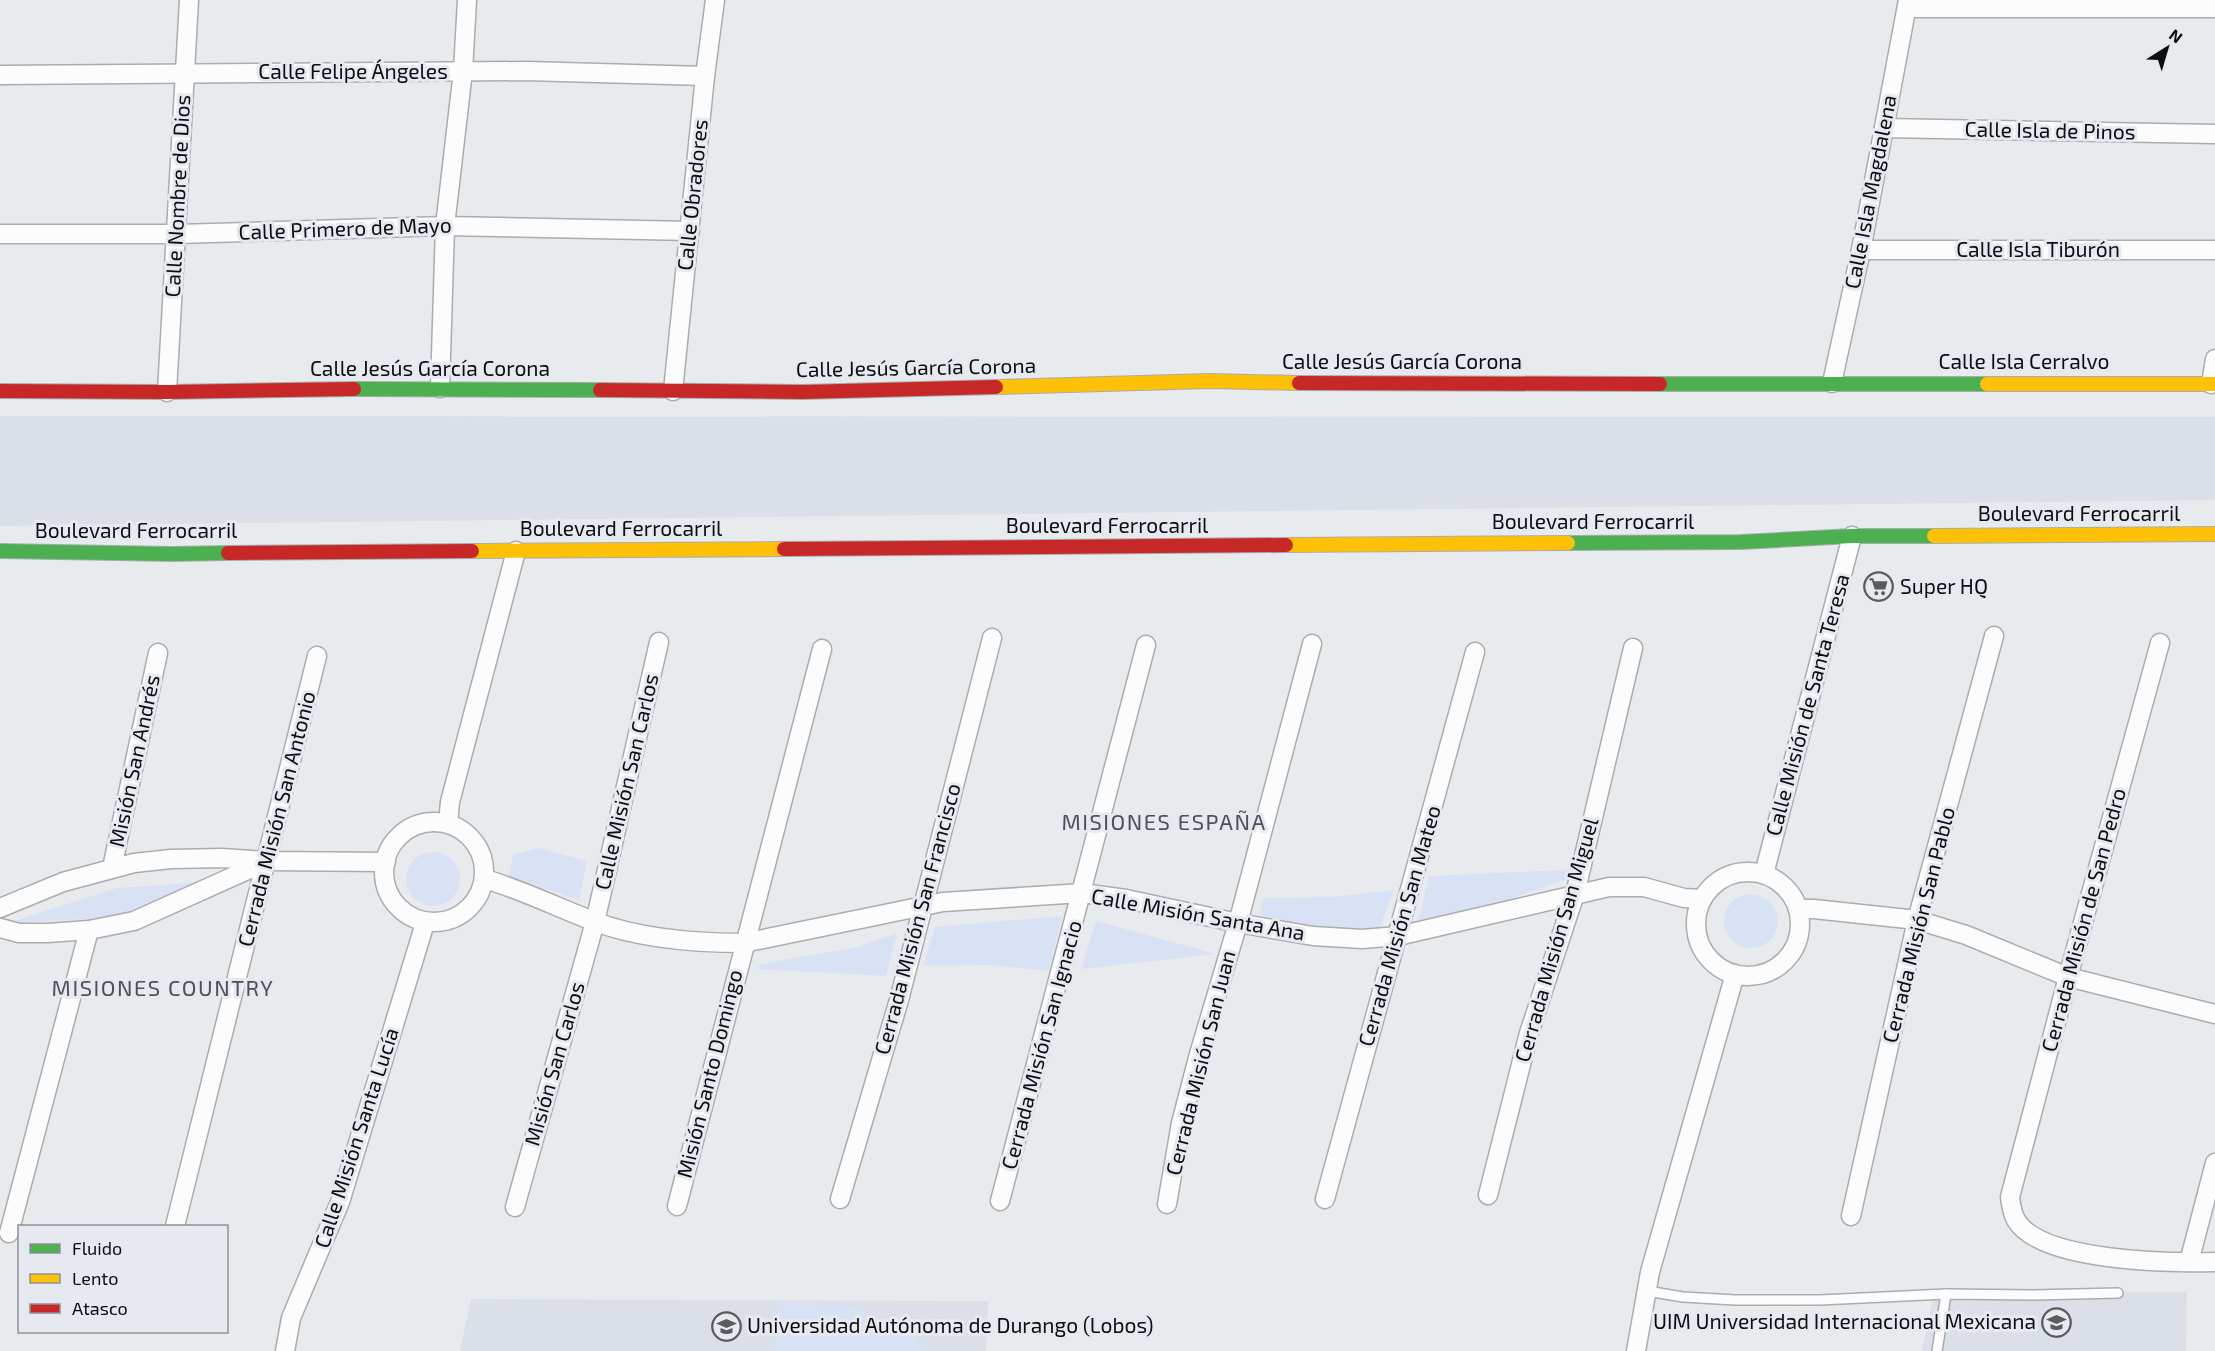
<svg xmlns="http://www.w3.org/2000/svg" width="2215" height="1351" viewBox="0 0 2215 1351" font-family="'Exo 2',sans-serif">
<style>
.built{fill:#dadfe8}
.green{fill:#d8e2f4}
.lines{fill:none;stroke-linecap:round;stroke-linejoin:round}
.lane-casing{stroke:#aaacae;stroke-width:12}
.street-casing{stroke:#aaacae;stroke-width:21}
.fast-casing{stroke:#aaacae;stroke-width:16}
.slow-casing{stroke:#aaacae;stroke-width:16}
.jam-casing{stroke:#aaacae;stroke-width:16}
.lane{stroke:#fcfcfc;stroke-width:9}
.street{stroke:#fcfcfc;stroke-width:18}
.fast{stroke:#4caf50;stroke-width:14}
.slow{stroke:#ffc107;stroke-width:14}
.jam{stroke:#c62828;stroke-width:14}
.labels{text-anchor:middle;stroke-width:6;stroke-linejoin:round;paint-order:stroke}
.street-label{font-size:21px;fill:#0c0d0f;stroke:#e6eaf0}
.poi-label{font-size:21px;fill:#0c0d0f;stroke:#e6eaf0;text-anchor:start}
.neighbourhood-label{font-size:22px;letter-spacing:1.5px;fill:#4d5055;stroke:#e6eaf0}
</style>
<rect width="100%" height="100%" fill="#e8ebee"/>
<g class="built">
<polygon points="0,416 2215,417 2215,500 0,526"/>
<polygon points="2187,1292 2186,1351 1922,1351 1934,1293"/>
<polygon points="471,1299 988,1301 986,1351 460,1351"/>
</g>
<g class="green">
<polygon points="538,848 587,861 579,900 509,877 513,855"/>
<circle cx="433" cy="879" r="27"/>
<polygon points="1567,870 1565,880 1489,906 1418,922 1429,876"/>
<polygon points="207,882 116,917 5,924 117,888"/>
<polygon points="1394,890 1379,929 1323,929 1259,915 1263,898 1331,897"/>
<circle cx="1751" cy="921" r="27"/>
<polygon points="1062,916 1049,971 989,965 923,966 935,927"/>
<polygon points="1096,921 1216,954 1081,969"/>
<polygon points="897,933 886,976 757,969 761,964 853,948"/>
<polygon points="778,1301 847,1306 906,1328 926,1351 774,1351"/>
</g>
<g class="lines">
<defs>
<g id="lane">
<polyline points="1647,1291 1683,1297 1735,1300 1820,1300 1946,1294 2033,1295 2118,1293"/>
<polyline points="1937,1351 1946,1294"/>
</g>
<g id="street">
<polyline points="1907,8 2215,8"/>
<polyline points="0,75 526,71 705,76"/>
<polyline points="1884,128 2215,134"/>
<polyline points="0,234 177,234 445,226 690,231"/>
<polyline points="1861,250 2215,250"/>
<polyline points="1832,383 1861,250 1908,0"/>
<polyline points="2211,384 2215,359"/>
<polyline points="440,388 445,226 463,71 467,0"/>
<polyline points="673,391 705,76 715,0"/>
<polyline points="167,392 189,0"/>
<path d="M2160 643 2068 977 2010 1197C2011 1205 2012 1213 2016 1220 2041 1262 2170 1263 2215 1262"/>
<circle cx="434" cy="872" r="50"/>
<polyline points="448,823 450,802 516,551"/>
<polyline points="112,868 158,653"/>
<circle cx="1748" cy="924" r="52"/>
<polyline points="1764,874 1852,536"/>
<path d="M485 879C522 890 557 907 593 921 640 939 694 943 744 943L943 902 1082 893 1126 899 1238 923 1313 936 1362 939 1398 936 1609 887H1644L1684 898 1702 899"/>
<polyline points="0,908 63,882 134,863 171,859 222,858 266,861 386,862"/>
<polyline points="1798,909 1814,909 1917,920 1966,935 2068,977 2215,1014"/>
<polyline points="0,928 19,933 48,933 89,930 134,921 263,863"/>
<polyline points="1488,1195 1529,1033 1575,894 1633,648"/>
<polyline points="840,1199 899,1000 992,638"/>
<polyline points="1325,1199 1475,652"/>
<polyline points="1000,1201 1146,645"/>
<polyline points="1167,1204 1181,1123 1199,1054 1238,923 1312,644"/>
<polyline points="677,1206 822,649"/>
<polyline points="515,1207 595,922 659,642"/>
<polyline points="1851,1216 1917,920 1994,636"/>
<polyline points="175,1226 317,656"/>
<polyline points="9,1233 89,930"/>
<polyline points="2189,1262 2215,1163"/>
<polyline points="285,1351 291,1318 340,1202 425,923"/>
<polyline points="1636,1351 1650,1272 1735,974"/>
</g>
<g id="fast">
<polyline points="1660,384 1987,384"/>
<polyline points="354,389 600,390"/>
<polyline points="1568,543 1741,542 1852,536 1934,536"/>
<polyline points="0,551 172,554 228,553"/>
</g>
<g id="slow">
<polyline points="1987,384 2215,384"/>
<polyline points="996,387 1210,381 1299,383"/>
<polyline points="1934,536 2215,534"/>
<polyline points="1286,545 1568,543"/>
<polyline points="472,551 784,549"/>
</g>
<g id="jam">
<polyline points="1299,383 1660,384"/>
<polyline points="600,390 803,392 996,387"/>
<polyline points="0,391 167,392 354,389"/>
<polyline points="784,549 1286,545"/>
<polyline points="228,553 472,551"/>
</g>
</defs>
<use href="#lane" class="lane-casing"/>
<use href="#street" class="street-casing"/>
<use href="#fast" class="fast-casing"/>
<use href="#slow" class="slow-casing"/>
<use href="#jam" class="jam-casing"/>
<use href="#lane" class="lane"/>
<use href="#street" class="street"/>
<use href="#fast" class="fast"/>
<use href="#slow" class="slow"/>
<use href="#jam" class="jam"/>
</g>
<defs>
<symbol id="supermarket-ring" viewBox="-11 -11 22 22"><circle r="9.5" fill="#e6eaf0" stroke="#595b5d" stroke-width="1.5"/><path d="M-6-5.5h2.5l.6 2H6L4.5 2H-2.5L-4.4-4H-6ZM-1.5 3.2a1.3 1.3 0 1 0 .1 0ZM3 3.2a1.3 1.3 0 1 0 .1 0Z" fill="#595b5d"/></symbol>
<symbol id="university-ring" viewBox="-11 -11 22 22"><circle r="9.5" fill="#e6eaf0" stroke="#595b5d" stroke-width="1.5"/><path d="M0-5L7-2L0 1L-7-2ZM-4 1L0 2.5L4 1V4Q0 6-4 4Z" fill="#595b5d"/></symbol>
</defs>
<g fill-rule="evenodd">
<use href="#supermarket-ring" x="1862" y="570" width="33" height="33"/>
<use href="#university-ring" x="2040" y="1306" width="33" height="33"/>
<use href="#university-ring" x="710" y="1310" width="33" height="33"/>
</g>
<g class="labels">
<g class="street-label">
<text x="353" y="79">Calle Felipe Ángeles</text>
<text transform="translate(2050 131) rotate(1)" y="7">Calle Isla de Pinos</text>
<text transform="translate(1871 192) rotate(-79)" y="7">Calle Isla Magdalena</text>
<text transform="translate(693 195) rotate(-84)" y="7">Calle Obradores</text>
<text transform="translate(178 196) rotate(-87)" y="7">Calle Nombre de Dios</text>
<text transform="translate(345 229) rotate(-2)" y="7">Calle Primero de Mayo</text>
<text x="2038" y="257">Calle Isla Tiburón</text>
<text x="1402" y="369">Calle Jesús García Corona</text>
<text x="2024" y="369">Calle Isla Cerralvo</text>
<text transform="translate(916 368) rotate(-1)" y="7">Calle Jesús García Corona</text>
<text x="430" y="376">Calle Jesús García Corona</text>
<text x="2079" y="521">Boulevard Ferrocarril</text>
<text x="1593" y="529">Boulevard Ferrocarril</text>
<text x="1107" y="533">Boulevard Ferrocarril</text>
<text x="621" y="536">Boulevard Ferrocarril</text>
<text x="136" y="538">Boulevard Ferrocarril</text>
<text transform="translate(1808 705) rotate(-75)" y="7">Calle Misión de Santa Teresa</text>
<text transform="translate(135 761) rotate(-78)" y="7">Misión San Andrés</text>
<text transform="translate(627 782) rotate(-77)" y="7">Calle Misión San Carlos</text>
<text transform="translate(277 819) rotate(-76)" y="7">Cerrada Misión San Antonio</text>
<text transform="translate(1198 915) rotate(10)" y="7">Calle Misión Santa Ana</text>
<text transform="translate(918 919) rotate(-75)" y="7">Cerrada Misión San Francisco</text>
<text transform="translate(2084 920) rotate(-75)" y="7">Cerrada Misión de San Pedro</text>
<text transform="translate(1919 925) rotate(-76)" y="7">Cerrada Misión San Pablo</text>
<text transform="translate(1400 926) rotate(-74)" y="7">Cerrada Misión San Mateo</text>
<text transform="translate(1557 940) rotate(-74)" y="7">Cerrada Misión San Miguel</text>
<text transform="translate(1042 1045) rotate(-75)" y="7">Cerrada Misión San Ignacio</text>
<text transform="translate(1201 1063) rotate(-76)" y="7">Cerrada Misión San Juan</text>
<text transform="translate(555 1064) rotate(-74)" y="7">Misión San Carlos</text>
<text transform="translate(710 1074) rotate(-76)" y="7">Misión Santo Domingo</text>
<text transform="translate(357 1138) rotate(-72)" y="7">Calle Misión Santa Lucía</text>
</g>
<g class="poi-label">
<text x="1900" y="594">Super HQ</text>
<text x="2036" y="1329" text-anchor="end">UIM Universidad Internacional Mexicana</text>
<text x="747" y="1333">Universidad Autónoma de Durango (Lobos)</text>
</g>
<g class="neighbourhood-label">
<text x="1164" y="830">MISIONES ESPAÑA</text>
<text x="163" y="996">MISIONES COUNTRY</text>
</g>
</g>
<rect x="18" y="1225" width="210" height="108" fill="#e6eaf0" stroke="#8f9296" stroke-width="1.5"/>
<rect x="30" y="1244" width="30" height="9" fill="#4caf50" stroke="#8f9296" stroke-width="1.5"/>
<text x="72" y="1255" font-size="18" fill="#0c0d0f">Fluido</text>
<rect x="30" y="1274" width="30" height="9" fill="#ffc107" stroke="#8f9296" stroke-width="1.5"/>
<text x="72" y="1285" font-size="18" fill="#0c0d0f">Lento</text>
<rect x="30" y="1304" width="30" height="9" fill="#c62828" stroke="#8f9296" stroke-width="1.5"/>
<text x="72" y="1315" font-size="18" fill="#0c0d0f">Atasco</text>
<g transform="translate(2167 48) rotate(37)" stroke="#e6eaf0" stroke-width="4.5" paint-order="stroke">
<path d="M0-4.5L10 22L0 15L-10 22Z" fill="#0c0d0f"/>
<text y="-9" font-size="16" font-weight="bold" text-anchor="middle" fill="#0c0d0f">N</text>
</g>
</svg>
